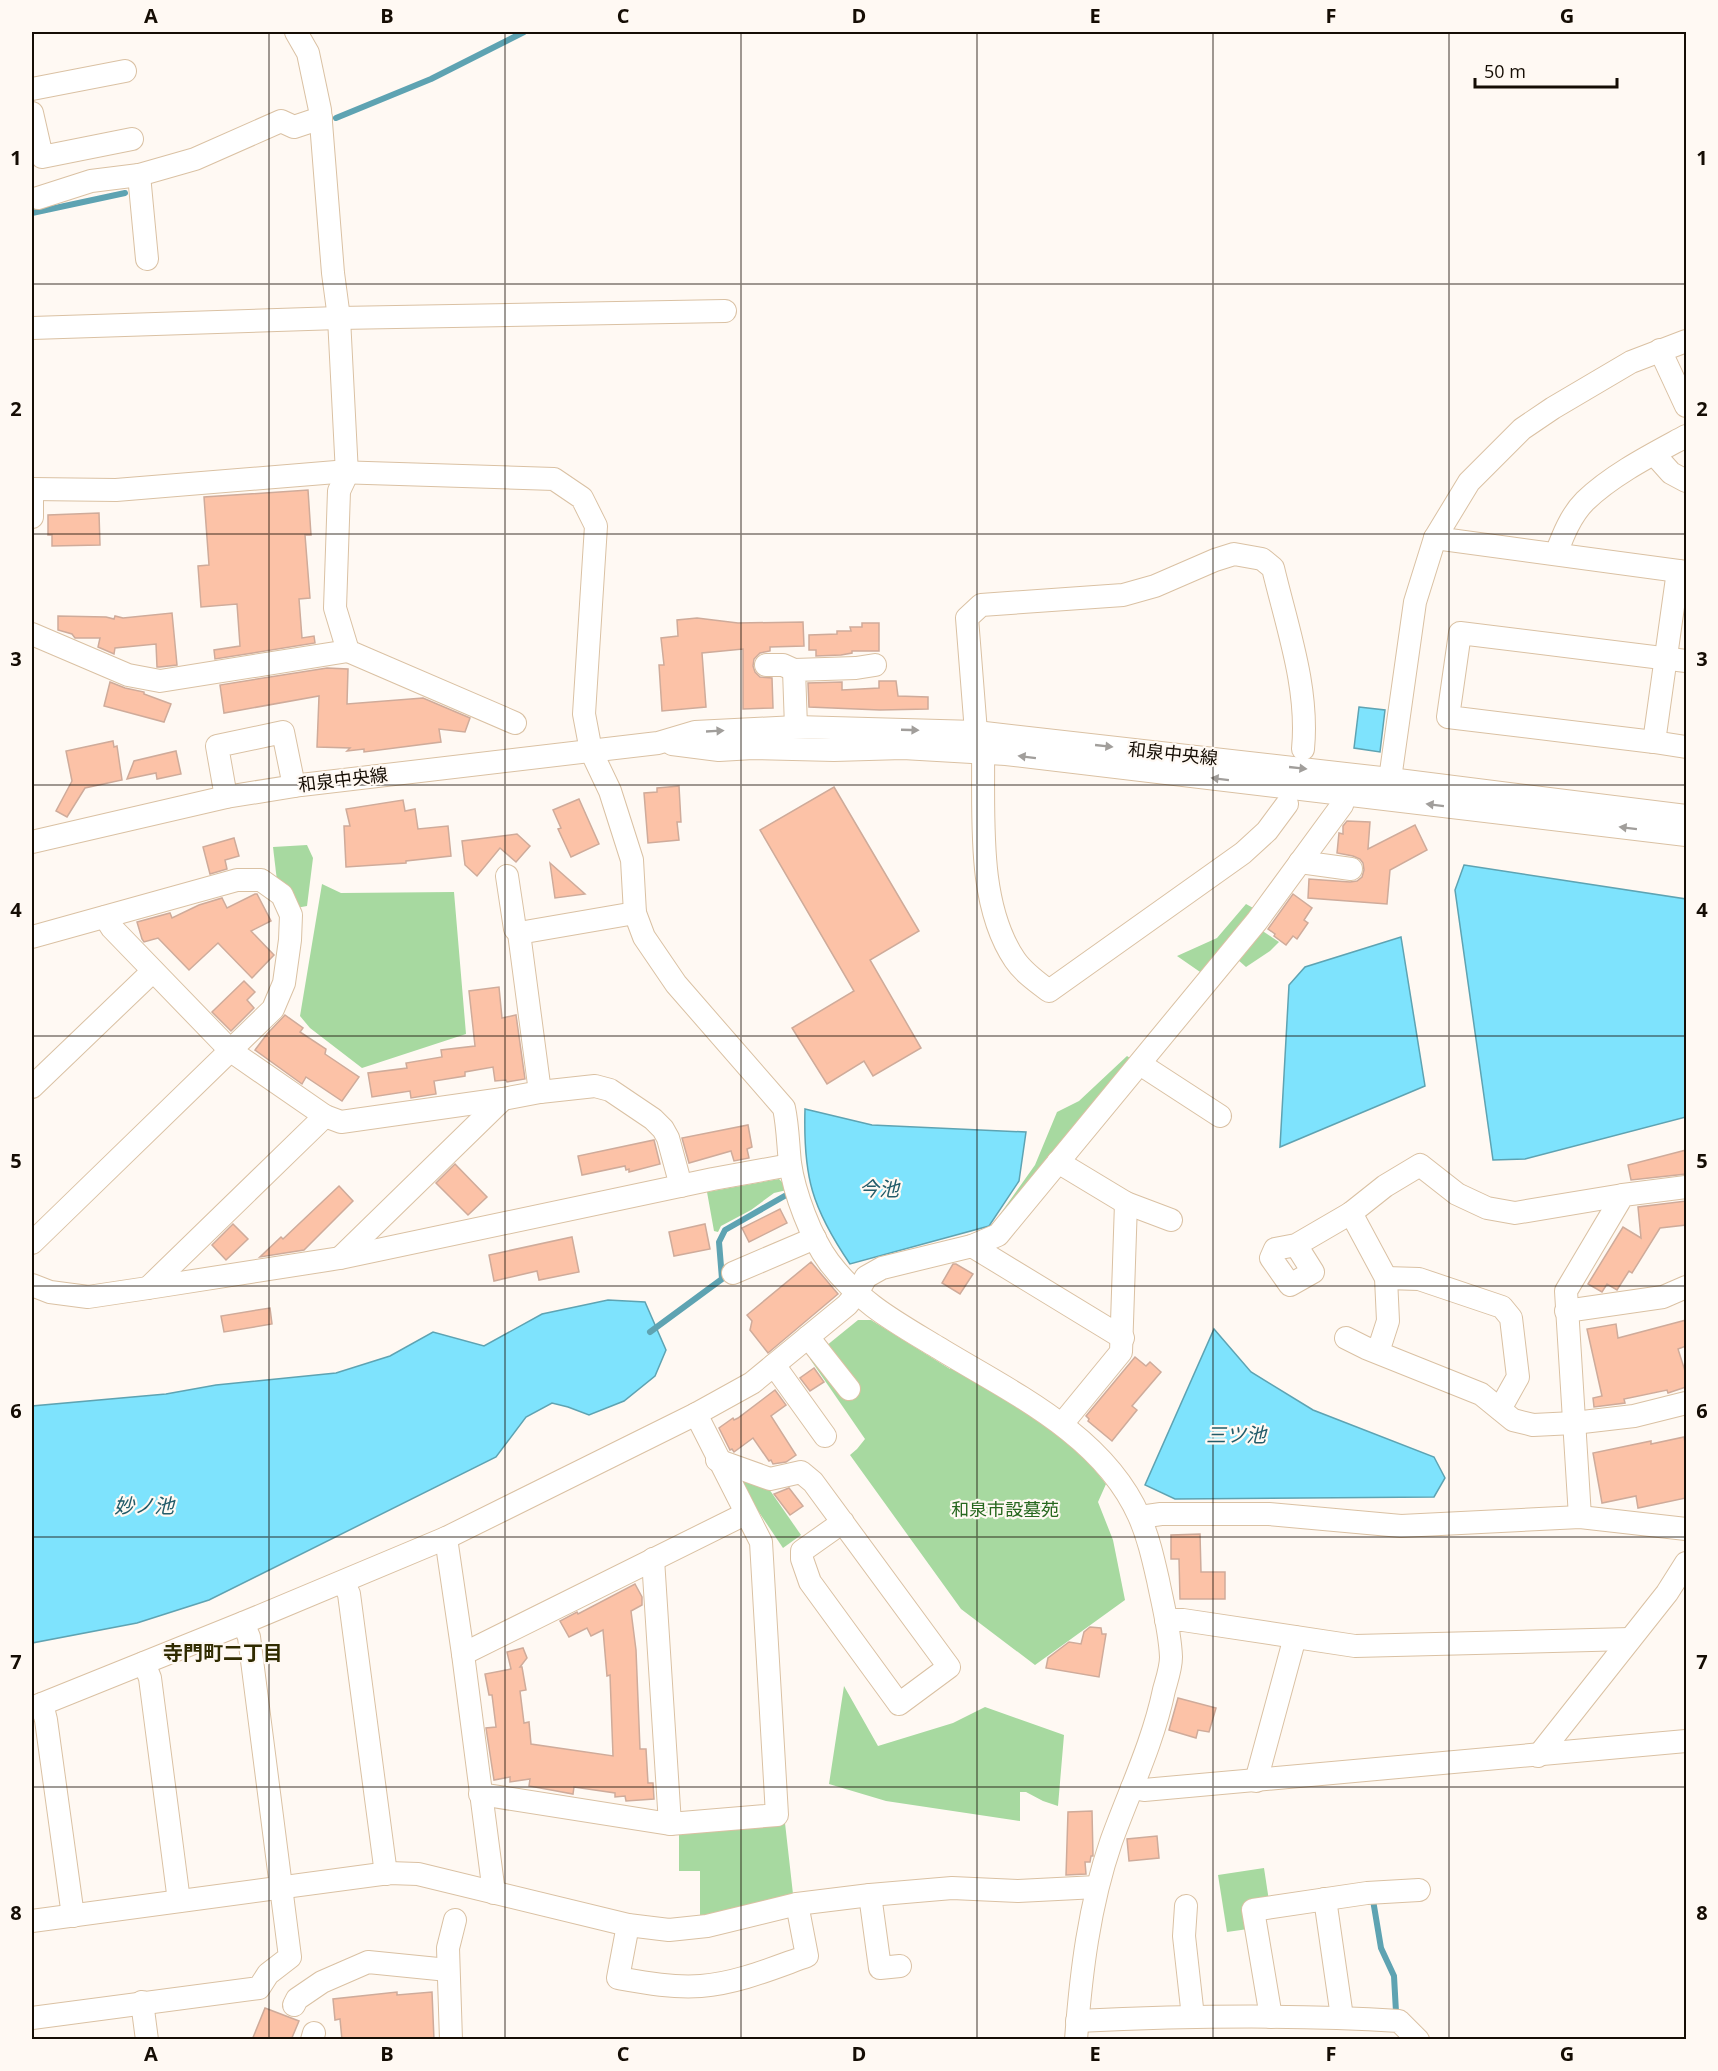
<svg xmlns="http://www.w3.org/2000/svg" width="1718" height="2071" viewBox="0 0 1718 2071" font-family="'Open Sans','Noto Sans JP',sans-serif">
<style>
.green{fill:#a7d9a0}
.water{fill:#7ee3fd;stroke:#5ea3b2;stroke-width:1.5}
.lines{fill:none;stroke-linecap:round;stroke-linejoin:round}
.stream{stroke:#5ea3b2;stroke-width:6}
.building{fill:#fcc2a7;stroke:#cfab9a;stroke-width:1.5}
.minor-casing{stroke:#dac1a3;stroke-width:24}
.minor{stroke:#fff;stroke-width:22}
.oneway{fill:#a19e9b}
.grid{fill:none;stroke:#150d04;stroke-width:1.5;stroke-opacity:0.55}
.labels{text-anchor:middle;stroke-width:4.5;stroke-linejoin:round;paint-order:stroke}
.street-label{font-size:18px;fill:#150d04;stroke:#fff9f3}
.park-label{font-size:18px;fill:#26671e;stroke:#fff9f3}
.water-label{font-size:20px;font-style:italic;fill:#225b69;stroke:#fff9f3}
.neighbourhood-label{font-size:20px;font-weight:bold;fill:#302b00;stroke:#fff9f3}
.neatline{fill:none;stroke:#150d04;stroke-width:2}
.grid-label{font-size:20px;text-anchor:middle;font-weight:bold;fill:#150d04}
</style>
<rect width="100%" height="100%" fill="#fff9f3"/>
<g class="green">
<polygon points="307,845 313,858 307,906 296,908 277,881 273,847"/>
<polygon points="322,884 341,893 454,892 466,1034 362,1068 310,1028 300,1016"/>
<polygon points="1246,904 1255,909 1203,974 1177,956 1217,938"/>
<polygon points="1261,930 1279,942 1270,951 1246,967 1237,959"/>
<polygon points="1127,1056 1133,1060 993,1224 1035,1165 1057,1112 1079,1101"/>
<polygon points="779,1179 786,1186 787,1190 774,1193 751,1210 721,1226 718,1232 714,1231 707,1192"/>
<polygon points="858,1320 871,1320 950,1369 952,1367 1062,1434 1082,1454 1106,1484 1098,1502 1113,1540 1125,1600 1035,1665 961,1609 850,1455 857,1449 865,1439 810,1359"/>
<polygon points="742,1479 769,1489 801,1535 783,1548 744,1490"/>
<polygon points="844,1686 878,1746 953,1723 985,1707 1064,1735 1058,1806 1043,1801 1026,1792 1020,1792 1020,1821 886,1801 829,1784"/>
<polygon points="785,1823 793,1894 700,1918 700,1871 679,1871 679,1832"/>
<polygon points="1264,1868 1269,1901 1248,1929 1227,1932 1218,1875"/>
</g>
<g class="water">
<polygon points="1359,707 1385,710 1380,752 1354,748"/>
<polygon points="1464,865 1686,899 1686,1117 1525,1159 1493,1160 1455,890"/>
<polygon points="1401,937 1425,1086 1280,1147 1289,985 1305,967"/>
<path d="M805 1109 872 1125 1026 1132 1019 1181 989 1226 850 1264C812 1208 803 1177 805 1109Z"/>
<polygon points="608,1300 645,1302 666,1350 655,1376 624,1401 589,1415 568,1407 552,1403 526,1417 496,1457 209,1600 137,1623 32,1643 32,1406 166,1394 216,1385 336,1373 390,1356 433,1332 484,1346 542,1314"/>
<polygon points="1214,1329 1251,1372 1313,1410 1434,1457 1445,1478 1434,1497 1175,1499 1145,1485"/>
</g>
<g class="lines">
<g class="stream">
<polyline points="336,118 431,79 524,32"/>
<polyline points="32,213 125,193"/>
<polyline points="650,1332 722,1279 719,1242 725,1230 788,1194"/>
<polyline points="1373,1900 1381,1948 1394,1976 1396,2012"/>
</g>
</g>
<g class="building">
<polygon points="308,490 311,535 305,535 310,598 299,599 302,638 314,636 315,643 215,659 214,650 240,646 237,604 201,607 198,566 209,565 204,497"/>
<polygon points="99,513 100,545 52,546 52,535 48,535 48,515"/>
<polygon points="172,613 177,665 160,667 157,667 156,644 115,648 114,654 98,647 100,638 75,638 72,634 58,630 58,616 106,617 114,619 115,616 123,618"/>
<polygon points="697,618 738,623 803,622 804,646 770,647 770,651 760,653 754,659 753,666 755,672 760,677 772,678 773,708 743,709 743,649 702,653 706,707 662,711 659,665 664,665 661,638 678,636 677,620"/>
<polygon points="862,623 879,623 879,651 852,651 852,653 841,655 816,656 816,650 809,650 809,635 837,634 837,631 851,631 850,627 862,627"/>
<polygon points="327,668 348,669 347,704 423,698 470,718 465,732 439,729 441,742 364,752 364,749 347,751 350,748 317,747 319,696 224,713 220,685"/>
<polygon points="879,681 896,681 898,696 928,697 928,709 880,710 809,707 808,683 842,682 842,690 879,688"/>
<polygon points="110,682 125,688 144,692 144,694 171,704 164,722 104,706"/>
<polygon points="113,741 114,747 117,746 122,780 85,788 67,817 56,811 72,781 66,751"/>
<polygon points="176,751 181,774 157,779 156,773 127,779 134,761"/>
<polygon points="679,786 681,822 677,822 679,840 648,843 644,793 657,792 657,788"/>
<polygon points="834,787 919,931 870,960 921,1048 873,1076 864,1061 827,1084 792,1028 854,991 760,830"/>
<polygon points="579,799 599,844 571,857 558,829 561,828 553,810"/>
<polygon points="403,800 405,811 415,809 418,829 448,826 451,856 406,861 406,863 346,867 344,826 350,826 346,809"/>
<polygon points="1347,821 1370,822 1368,849 1415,825 1427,850 1390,870 1387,904 1308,898 1309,879 1350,882 1357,881 1362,877 1364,870 1363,863 1360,859 1353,856 1337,853 1339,833 1343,834 1343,826"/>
<polygon points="517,834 530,846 516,862 500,848 477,876 465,865 462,841"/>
<polygon points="234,838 239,856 225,860 227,869 210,874 203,847"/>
<polygon points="550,863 585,894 555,898"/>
<polygon points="255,894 257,894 271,921 251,931 274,955 252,978 218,943 189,970 158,938 144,942 142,939 137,922 170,913 172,918 199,905 222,898 227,908"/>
<polygon points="1293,894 1312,908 1304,920 1308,923 1297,939 1293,936 1286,945 1274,936 1275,934 1268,929"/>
<polygon points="244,981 255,992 247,1000 254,1008 231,1031 212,1012"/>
<polygon points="499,987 502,1018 516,1015 525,1079 507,1082 506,1080 495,1081 493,1067 465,1072 465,1076 434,1081 436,1094 411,1098 410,1091 372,1097 368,1073 407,1068 406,1063 442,1057 441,1050 475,1046 469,991"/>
<polygon points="285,1015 303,1028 300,1032 326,1049 325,1054 359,1077 342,1101 306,1077 302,1084 255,1050 267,1034"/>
<polygon points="748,1125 752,1147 747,1149 749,1158 734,1161 731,1151 689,1163 682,1138"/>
<polygon points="654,1140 660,1164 629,1172 629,1169 626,1170 625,1166 582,1175 578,1156"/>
<polygon points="1686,1150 1686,1174 1631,1180 1628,1165"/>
<polygon points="455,1164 487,1197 468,1215 436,1183"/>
<polygon points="339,1186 353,1201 304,1250 260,1257 281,1237 283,1239"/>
<polygon points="1686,1201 1686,1225 1660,1228 1632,1273 1629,1271 1617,1290 1607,1284 1602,1292 1588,1284 1623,1227 1641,1238 1638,1207"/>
<polygon points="780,1209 787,1223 749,1242 742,1228"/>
<polygon points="233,1224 248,1239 226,1260 212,1245"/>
<polygon points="705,1224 710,1249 674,1256 669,1232"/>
<polygon points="572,1237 579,1272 539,1280 537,1271 494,1281 489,1255"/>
<polygon points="811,1262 838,1294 768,1353 750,1330 752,1321 747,1315"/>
<polygon points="953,1264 956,1264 973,1274 960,1294 942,1283"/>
<polygon points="270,1308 272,1324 224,1332 221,1316"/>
<polygon points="1686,1320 1686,1346 1678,1349 1686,1374 1686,1387 1668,1393 1667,1390 1624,1399 1625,1403 1594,1407 1593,1398 1602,1396 1587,1329 1616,1324 1618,1338"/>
<polygon points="1135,1357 1146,1366 1150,1362 1161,1372 1132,1406 1137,1410 1112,1441 1088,1421 1089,1419 1086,1416"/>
<polygon points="814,1368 824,1382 810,1391 800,1378"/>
<polygon points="775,1390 786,1405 771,1416 796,1455 786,1462 773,1464 771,1460 769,1461 753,1438 734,1452 732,1449 730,1450 719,1428 733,1418 734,1420 738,1418"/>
<polygon points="1684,1437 1686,1448 1686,1498 1638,1508 1636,1496 1602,1503 1593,1453 1651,1441 1651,1444"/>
<polygon points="789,1488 803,1506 790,1515 774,1494"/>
<polygon points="1200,1534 1201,1572 1225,1572 1225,1599 1180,1599 1179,1559 1171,1559 1171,1535"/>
<polygon points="635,1584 642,1597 642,1605 631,1611 636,1650 640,1749 646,1749 648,1783 653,1783 654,1799 626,1801 625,1796 615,1797 615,1793 574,1787 573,1794 529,1786 530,1779 510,1782 510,1777 494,1780 486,1728 496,1727 492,1695 489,1695 485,1674 511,1669 507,1652 523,1648 527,1658 520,1667 522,1667 526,1690 520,1691 524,1723 529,1722 531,1744 613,1756 610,1675 607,1676 603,1630 591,1636 587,1628 569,1637 560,1621 577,1612 578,1614"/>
<polygon points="1090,1627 1101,1628 1102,1634 1106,1634 1099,1677 1046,1668 1048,1658 1069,1642 1081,1644 1084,1632"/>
<polygon points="1178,1698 1216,1708 1209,1732 1198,1730 1196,1738 1169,1730"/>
<polygon points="1092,1811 1093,1856 1091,1856 1090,1862 1085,1862 1086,1874 1066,1875 1068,1812"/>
<polygon points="1157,1836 1159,1858 1129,1861 1127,1839"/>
<polygon points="397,1992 397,1995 432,1992 434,2040 342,2040 340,2019 335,2020 333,1999"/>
<polygon points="265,2008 299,2021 291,2040 252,2040"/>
</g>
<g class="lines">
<defs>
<g id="minor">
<polyline points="296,32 308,53 320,110 333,273 339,318 347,474 339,491 335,608 348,651 515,723"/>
<polyline points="32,89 125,71"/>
<polyline points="32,113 42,157 132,139"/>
<polyline points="139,175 147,259"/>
<polyline points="38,198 91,181 139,175 195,159 281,121 294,127 321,118"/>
<polyline points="32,328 339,318 725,311"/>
<polyline points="1660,350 1686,406"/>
<polyline points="1654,454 1671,473 1686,481"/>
<path d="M32 489 116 490 336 472 554 479 582 498 596 526 584 714 591 751 610 791 632 860 635 913 644 937 676 984 784 1108C788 1127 788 1145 790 1163 794 1192 811 1238 829 1262 860 1303 894 1321 937 1347 1009 1391 1103 1434 1139 1516 1148 1536 1153 1558 1158 1580 1163 1605 1170 1631 1171 1657 1171 1668 1167 1679 1164 1690 1153 1743 1129 1792 1111 1842 1089 1906 1081 1973 1076 2040"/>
<polyline points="32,500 32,517"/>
<polyline points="1435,538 1686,572"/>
<path d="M1556 554C1563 535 1571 515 1585 501 1613 474 1653 454 1686 436"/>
<polyline points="1678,571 1654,742 1686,747"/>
<polyline points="32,634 128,675 160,681 348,651"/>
<polyline points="766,665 783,665 794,670"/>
<polyline points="796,727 794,670 856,668 875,665"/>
<path d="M976 732 967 618 981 605 1123 595 1155 586 1215 560 1234 554 1262 559 1273 568C1287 627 1309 688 1303 749"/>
<polyline points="1654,742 1448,717 1460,633 1686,661"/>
<polyline points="672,744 719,750 753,748 834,750 903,748 1006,754 1686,835"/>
<path d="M983 753C984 819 977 904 1015 960 1024 973 1037 982 1049 991L1243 853 1267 831 1287 804"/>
<polyline points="1390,779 1415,602 1435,538 1469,482 1522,429 1553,408 1631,362 1686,341"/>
<polyline points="226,797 217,746 283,732 294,786"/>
<polyline points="32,842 226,797 301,785 658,743 695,732 796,727 976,732 1390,779 1686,816"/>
<polyline points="1300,862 1351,869"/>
<polyline points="507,876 515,929 519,933"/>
<polyline points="105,917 112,928 231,1051 325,1116 341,1122 503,1099 540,1092 595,1086 610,1090 653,1119 663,1129 668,1138 681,1186"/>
<polyline points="32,937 237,880 261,880 282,895 291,915 290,940 284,983 273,1009 32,1243"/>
<polyline points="1140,1064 1220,1116"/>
<polyline points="32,1087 153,971"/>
<polyline points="540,1092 519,933 635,913"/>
<polyline points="1058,1162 1126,1203 1171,1220"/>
<polyline points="1351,1213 1386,1278 1388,1321 1378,1352"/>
<polyline points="1296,1245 1313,1272 1290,1285 1271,1258 1275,1249 1296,1245 1351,1213 1385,1186 1420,1165 1457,1194 1487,1208 1515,1213 1623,1195"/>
<polyline points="972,1246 1123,1338"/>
<polyline points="340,1258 503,1099"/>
<polyline points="733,1273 815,1238"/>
<polyline points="1386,1278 1419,1279 1502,1307 1511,1318 1518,1377 1500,1409"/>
<polyline points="32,1285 50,1292 88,1297 148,1288 340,1258 713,1179 790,1165"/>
<polyline points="148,1288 325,1116"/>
<polyline points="1566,1311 1663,1297 1686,1287"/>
<polyline points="808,1337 849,1389"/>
<polyline points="1346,1338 1366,1348 1481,1394 1513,1420 1533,1425 1574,1423 1634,1416 1686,1403"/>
<polyline points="774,1365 825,1436"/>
<polyline points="1062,1424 1121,1352 1126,1203"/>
<polyline points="717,1460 770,1479 801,1472 813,1482 949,1667 899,1704 810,1582 802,1559 802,1551 843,1522"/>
<polyline points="1140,1517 1161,1514 1269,1514 1401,1526 1580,1517 1686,1529"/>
<polyline points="1580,1517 1566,1291 1623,1195 1686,1187"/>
<polyline points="446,1538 463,1654 494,1893"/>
<polyline points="653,1559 670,1824"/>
<polyline points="343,1582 349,1594 386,1874"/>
<polyline points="1166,1620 1183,1620 1355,1646 1630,1639"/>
<polyline points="463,1654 745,1514"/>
<polyline points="144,1663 150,1678 179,1901"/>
<polyline points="42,1704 46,1720 73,1916"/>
<polyline points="32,1708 243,1623 446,1538 696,1414 752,1383 847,1305 857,1293 866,1277 882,1268 972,1246 998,1235 1257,921 1342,805 1346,794"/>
<polyline points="1538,1756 1667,1593 1686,1563"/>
<polyline points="1256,1781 1295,1637"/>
<polyline points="1132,1788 1144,1790 1686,1741"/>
<polyline points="480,1794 670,1824 777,1815 761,1542 696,1414"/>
<polyline points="870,1895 880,1968 900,1966"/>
<polyline points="1325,1899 1342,2017"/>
<polyline points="1186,1906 1184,1936 1193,2017"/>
<polyline points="32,1921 389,1873 418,1874 628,1925 669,1930 707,1926 797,1904 870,1895 952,1888 1018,1891 1097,1887"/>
<path d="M628 1925 618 1978C646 1983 673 1988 701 1986 738 1983 773 1968 807 1956L797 1904"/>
<polyline points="142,2002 147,2040"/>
<polyline points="294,2005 297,1999 322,1982 368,1962 448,1970"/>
<polyline points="1271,2017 1253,1910 1367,1893 1419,1890"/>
<polyline points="32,2018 259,1988 268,1974 290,1957 249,1637 243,1623"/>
<path d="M1077 2021C1184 2016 1292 2014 1399 2021L1418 2040"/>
<polyline points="312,2040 314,2033"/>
<polyline points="451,2040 448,1948 455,1920"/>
</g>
</defs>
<use href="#minor" class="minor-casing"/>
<use href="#minor" class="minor"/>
</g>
<defs><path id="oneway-solid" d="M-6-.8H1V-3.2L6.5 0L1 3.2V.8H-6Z" transform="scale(1.5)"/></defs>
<g class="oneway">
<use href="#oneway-solid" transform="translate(910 730) rotate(2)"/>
<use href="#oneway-solid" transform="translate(715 731) rotate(-3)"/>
<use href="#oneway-solid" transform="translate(1104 746) rotate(6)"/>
<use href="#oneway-solid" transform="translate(1027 757) rotate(-173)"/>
<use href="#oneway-solid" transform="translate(1298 768) rotate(6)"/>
<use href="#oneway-solid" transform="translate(1220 779) rotate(-173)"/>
<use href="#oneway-solid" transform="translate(1435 805) rotate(-173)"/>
<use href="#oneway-solid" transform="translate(1628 828) rotate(-173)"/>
</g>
<path class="grid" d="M269 32V2040M505 32V2040M741 32V2040M977 32V2040M1213 32V2040M1449 32V2040M32 284H1686M32 534H1686M32 785H1686M32 1036H1686M32 1286H1686M32 1537H1686M32 1787H1686"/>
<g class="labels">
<g class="street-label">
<text transform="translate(1173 754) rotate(6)" y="6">和泉中央線</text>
<text transform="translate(343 780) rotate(-7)" y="6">和泉中央線</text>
</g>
<g class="park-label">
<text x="1005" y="1516">和泉市設墓苑</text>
</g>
<g class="water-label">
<text x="879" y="1196">今池</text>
<text x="1236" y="1442">三ツ池</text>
<text x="144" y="1513">妙ノ池</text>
</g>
<g class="neighbourhood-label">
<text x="223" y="1660">寺門町二丁目</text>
</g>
</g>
<rect width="1718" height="2071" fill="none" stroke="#fff9f3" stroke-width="66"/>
<path d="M1475 78v9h142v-9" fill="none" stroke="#150d04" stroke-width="3"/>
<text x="1484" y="78" font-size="18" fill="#150d04" stroke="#fff9f3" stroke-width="4.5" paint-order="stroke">50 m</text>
<rect x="33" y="33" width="1652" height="2005" class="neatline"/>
<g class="grid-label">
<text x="151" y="23">A</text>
<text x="387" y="23">B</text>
<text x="623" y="23">C</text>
<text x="859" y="23">D</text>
<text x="1095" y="23">E</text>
<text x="1331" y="23">F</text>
<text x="1567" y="23">G</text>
<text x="16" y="165">1</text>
<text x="1702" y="165">1</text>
<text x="16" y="416">2</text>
<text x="1702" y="416">2</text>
<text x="16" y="666">3</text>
<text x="1702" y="666">3</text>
<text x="16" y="917">4</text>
<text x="1702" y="917">4</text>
<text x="16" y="1168">5</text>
<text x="1702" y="1168">5</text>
<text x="16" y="1418">6</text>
<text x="1702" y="1418">6</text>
<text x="16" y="1669">7</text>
<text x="1702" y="1669">7</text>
<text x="16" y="1920">8</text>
<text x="1702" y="1920">8</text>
<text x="151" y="2061">A</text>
<text x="387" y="2061">B</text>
<text x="623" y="2061">C</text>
<text x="859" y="2061">D</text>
<text x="1095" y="2061">E</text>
<text x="1331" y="2061">F</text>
<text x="1567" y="2061">G</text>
</g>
</svg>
